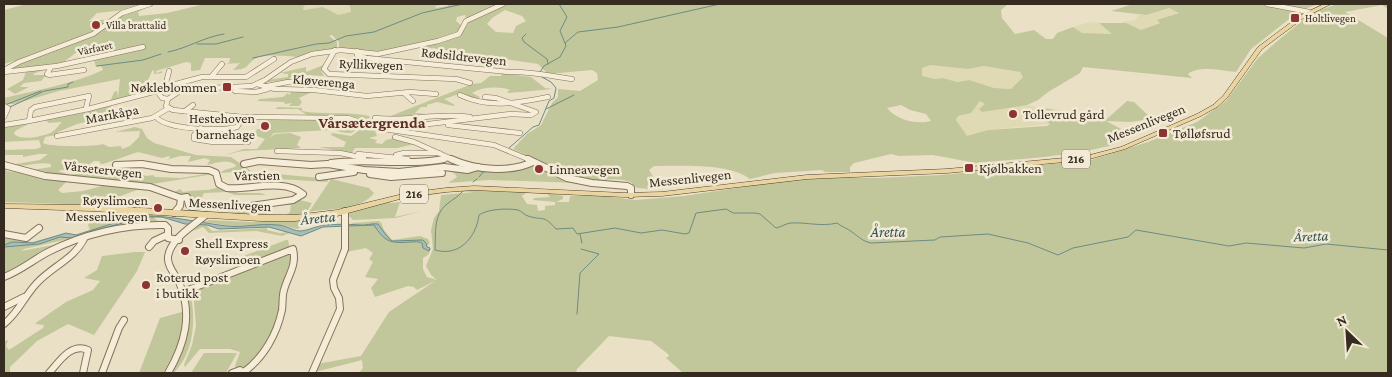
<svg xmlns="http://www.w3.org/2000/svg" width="1392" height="377" viewBox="0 0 1392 377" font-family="'Crimson Pro',serif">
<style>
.farmland{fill:#dfd9b4}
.green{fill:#c1c79b;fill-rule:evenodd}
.water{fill:#a7beb8;stroke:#6e8b85}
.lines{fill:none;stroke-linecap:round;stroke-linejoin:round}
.stream{stroke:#6e8b85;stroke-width:1}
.minor-far1-casing{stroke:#84725d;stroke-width:5.5}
.minor-casing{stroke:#84725d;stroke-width:8}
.major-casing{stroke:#524131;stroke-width:1}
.minor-far1{stroke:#f6edd8;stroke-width:4.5}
.minor{stroke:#f6edd8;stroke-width:6}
.major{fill:#ead5a1;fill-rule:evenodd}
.poi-dot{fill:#8d3433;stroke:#f2ead5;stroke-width:2}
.labels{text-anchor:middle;stroke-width:5;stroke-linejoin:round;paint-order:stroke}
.far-poi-label{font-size:11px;fill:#352b20;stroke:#f2ead5;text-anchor:start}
.far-street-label{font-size:11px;fill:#352b20;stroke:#f2ead5}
.shield{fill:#f2ead5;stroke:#6e6456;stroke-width:1}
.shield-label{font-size:12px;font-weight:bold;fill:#352b20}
.street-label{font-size:14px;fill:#352b20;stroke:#f2ead5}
.poi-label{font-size:14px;fill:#352b20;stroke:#f2ead5;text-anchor:start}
.water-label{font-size:15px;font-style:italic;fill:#305452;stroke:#f2ead5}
.quarter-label{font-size:16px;font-weight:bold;fill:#5e3023;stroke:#f2ead5}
</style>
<rect width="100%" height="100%" fill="#eae0c6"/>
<g class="farmland">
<polygon points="306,4 345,4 351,6 351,12 338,15 318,8 304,10 303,8"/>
<polygon points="1169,8 1180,12 1158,20 1160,22 1141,30 1122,22 1135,20 1139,15 1146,15"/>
<polygon points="1090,22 1099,23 1113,34 1082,33 1073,27"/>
<polygon points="930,65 968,69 984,66 1020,72 1023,77 1011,89 994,88 969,80 957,82 943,78 935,79 922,76 922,67"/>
<polygon points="980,101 985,104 982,112 1027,105 1043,108 1038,114 1050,124 988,130 967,137 956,120 958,116 971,113"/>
</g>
<g class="green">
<path d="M27 4H147L125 10 97 13 89 21 112 19 81 40C104 25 130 4 159 4L152 5 138 12 139 16 167 13 205 4H306L303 8 304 10 323 7 338 15 351 12 350 6 345 4H446L436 6 435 8 448 6 447 4H502L466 19 465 15 457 17 456 21 462 26 461 30 452 36 384 53 339 48V42L332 35 329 36 337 42V49C325 52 310 57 298 57 286 56 272 54 259 57 246 62 251 70 233 70L240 63 225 64 229 63 230 58H205L200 70 191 71V63L186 62 156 71V73L162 71V73L154 74V70L152 71 142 93 110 102 114 92 117 91 118 97 120 79 59 91 14 104H4V98C38 90 72 84 103 70L101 66 96 67 94 60 83 61 90 52H77L65 61 70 63 7 71 16 63 14 61 4 64V10Z"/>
<path d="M505 4H1008L1001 10 1002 18 1015 34 1034 30 1046 39H1053L1057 33 1073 27 1082 33 1112 34 1099 23H1126L1141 30 1160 23 1157 20 1179 13 1169 8 1146 15 1111 11 1133 4H1318L1298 12 1251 49 1236 72C1222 71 1200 65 1188 74L1192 78 1083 67 1080 73 1048 92 1038 100 1027 105 982 112 979 109 985 104 980 101 971 113 958 116 956 120 967 136 988 130 1047 126 1050 124 1037 114 1043 108 1108 118 1127 101 1134 102 1152 119 1130 122 1106 121 1121 129 1139 133 1109 146 1082 152 1044 157 976 163 933 155 899 156 891 154 854 163 850 167V172H825L822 170 775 173 750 179C730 163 680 166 654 166L649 170 656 181 655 189C647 189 639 189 632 186V183C620 176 598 181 588 181 567 181 533 157 513 149L527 134 541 125 552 103 558 97V89L580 91 598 80 597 73 592 70 548 74 538 64 417 46 462 33 469 22ZM505 10 522 16 526 21 516 26 513 33 496 32 487 24 492 18ZM930 65 968 69 984 66 1020 72 1023 77 1011 89 994 88 969 80 957 82 943 78 935 79 922 76V68ZM901 105 910 110 926 114 931 121C918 125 896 120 887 108Z"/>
<path d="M1337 4H1388V9L1382 5 1345 12 1388 38V373H683L666 358 669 356 668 354 651 341 609 336 577 369 576 373H359L363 368 362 360 315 372 317 364 361 356 389 312 435 281 417 290 414 287 408 286 375 297 371 288 378 279 365 277 373 262 369 259 373 253 366 248 346 252V227L353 223 378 221 381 222 384 230 392 240 420 236 428 239 430 243 427 246 431 249 428 255 423 258V269L427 277 437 280 431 275 426 266 433 249 431 230 434 218 439 211 441 195 475 192 456 191 390 201V203L400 202 395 217 422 211 396 218 353 220 348 215C354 208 367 207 376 205 424 191 476 185 526 193L522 196 527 204 537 205 538 211 545 210V206L555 205V202L533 200 534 198 550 197 546 193 563 196V199L556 202H569L570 196H604L635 200 684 196 794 179 829 177 877 178 942 175 1091 160 1148 142 1197 122 1226 101 1258 58 1281 38 1312 13Z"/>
<polygon points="326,64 321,71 324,76 307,75 303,73 291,77 287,82 285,80 261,83 266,80 288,77 288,74 280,73 306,67 306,72"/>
<polygon points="46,69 33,74 34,75 46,75 41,81 24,83 20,87 29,87 15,94 7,89 23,80 26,72"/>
<path d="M502 73 531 77 545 88 553 89 509 93 507 92 510 90C498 86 482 87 472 93L480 97 478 98 459 94 444 99 455 105 453 106 437 102 427 105V107H421L415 113 426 114 388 117 472 84 481 83 490 76H501Z"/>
<polygon points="270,89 314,91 299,98 302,102 299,106 289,106 292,103 285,104 284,102 257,101 260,99 283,97 288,93 289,95 291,93 289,90 271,90 263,92"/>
<path d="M115 103 108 109 110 112 137 107 136 113 108 119 101 122V118L77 124 58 132 56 135 45 137 43 143C49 147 96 147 103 144L109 147 121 146 122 149 130 146 139 137 140 131 115 132 135 127 142 129 147 138 154 143 196 155 231 157 251 171 220 173 224 170 235 167 236 165C227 158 217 163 207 165L210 160 205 158 188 162 191 156H180L166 160 170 158 169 156 162 158 138 152 103 164H101L99 161H94L84 168 78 166 58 171 70 175 111 167 105 173H137L146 176 153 175 155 177 181 178 211 173 214 174 146 185 54 176 31 170 51 167V164C37 161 24 168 10 165L40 160 48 154H38L23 157V155H4V150L36 149 41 147 39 140 4 142V125L89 112 92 109ZM36 120 35 123 45 120 49 123 62 122C58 125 56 131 50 133 40 137 22 141 14 134L15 131Z"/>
<path d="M278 107 302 108V111C322 115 347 111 369 116L370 118 368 120 363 118 357 119 365 120 368 122H366L347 116 307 115 298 109H275Z"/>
<path d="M253 119H330L347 123 348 125 354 121 360 124C354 136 346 134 335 130L344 126 330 130 274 133 269 138 275 134 290 133 301 137 297 145 301 148 242 151 225 155 244 149H257L265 139 254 135 257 129 271 130V127H261L265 123 263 122 264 120H250Z"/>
<polygon points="364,127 374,129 377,136 369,138 377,140 375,143 382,144 386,140 394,138 393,140 399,138 415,144 397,148 355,148 351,154 319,147 344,147 346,142 331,135 332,133 351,136"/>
<polygon points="531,165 540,170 543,169 581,183 489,180 448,183 457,177 455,174 447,169 468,173 478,169"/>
<polygon points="4,167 7,171 68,180 58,190 62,193 83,191 106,185 142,188 97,205 4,202"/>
<polygon points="257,172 329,179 327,182 245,177 243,174"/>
<path d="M331 179 369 188 374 193C361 211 329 208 309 212Z"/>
<path d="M219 187 238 189 237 193H261L266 195H235L227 192 204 193 200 201H212L231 207 198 206 189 202 190 195 180 196 174 192 180 189 183 192C196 189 207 192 219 187Z"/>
<path d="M300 200 312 203 307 212 310 215C283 215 256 216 229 212L228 210 261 208 268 214 286 215 290 212 291 205H275Z"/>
<polygon points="77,213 153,215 154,218 158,221 128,224 88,235 90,230 88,225 91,221 75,215"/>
<polygon points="308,219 304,226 297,229 282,225 234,226 203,222 209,220 250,222"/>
<polygon points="199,225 206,225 212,231 267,228 267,230 279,233 292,232 282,236 256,231 209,233 203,227 193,231"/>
<polygon points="55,236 73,238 24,249 21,251 64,243 4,276 4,238 32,242"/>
<path d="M286 240H288L290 249 211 279C219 271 238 273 245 261L237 258 233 260 232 257 208 259 210 257H241Z"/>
<path d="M291 251 293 254C286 285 276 363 237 369L235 366 240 352 230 349H200L185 367 184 365 192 345 196 326 193 289Z"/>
<polygon points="135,252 145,252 137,271 94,335 68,324 37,341 10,367 10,373 4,373 5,341 8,340 6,346 9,350 43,328 44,325 35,324 37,322 66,302 93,290 100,281 84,278 97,270 102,256"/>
<path d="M190 290C196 319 195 351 174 373H171C186 347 193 325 187 295Z"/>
<path d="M182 312C183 338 176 351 163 373H139L160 318Z"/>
<polygon points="204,353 237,353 226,373 191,373"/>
</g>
<path class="water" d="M147 216C174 216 200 223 227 226 243 228 260 223 277 225 285 225 292 230 299 231 308 231 316 226 325 225 337 224 348 224 359 225 365 226 372 223 378 224L386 235 392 241 423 240 426 243 427 247 430 248 429 251 423 248 422 243C417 241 416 242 410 242 390 244 384 241 374 225L323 227 301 236 269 227 219 229 207 225 185 224 162 217H142L72 238 60 237 39 244 4 247V245L12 242 33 243 66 233 76 235 127 219Z"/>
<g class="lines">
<g class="stream">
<polyline points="559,4 567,17 560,31 565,43"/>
<polyline points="526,34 522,38 524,42 547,59 548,64"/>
<polyline points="197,44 216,44 243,37"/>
<path d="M168 52C188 48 204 37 224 34"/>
<polyline points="253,58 316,44 329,43 346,36 374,32 422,13 463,4"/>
<polyline points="97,66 143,60 161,54"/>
<polyline points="540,72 544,66 560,57 566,46 565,43 578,32 618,27 720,4"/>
<polyline points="5,105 41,91"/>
<polyline points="10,107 44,91 68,87 68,84 73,82"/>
<polyline points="546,109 574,95"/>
<polyline points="509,148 533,127 539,125 549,101 554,98 556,88 551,82 540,76"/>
<polyline points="479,177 483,172 490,171"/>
<polyline points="473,182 477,179"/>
<path d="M463 191C458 197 453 199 447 204 433 215 436 234 435 250 459 257 476 238 479 215 487 209 508 208 518 210 522 211 524 215 528 216 543 221 543 214 556 229L573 228 577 234 615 228 641 233 662 230 685 234 689 233 696 213 726 209 733 213H755L760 214 776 228C782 227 786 223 791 223 807 222 821 227 837 223 842 227 847 228 852 232 859 237 862 241 871 243L935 240 940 237 988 234 1028 243 1058 255 1073 248 1128 237 1136 230 1229 246 1246 243 1304 248 1326 244 1388 250"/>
<polyline points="580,234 582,243"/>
<polyline points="577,314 580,273 599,254 581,249"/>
</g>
<defs>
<g id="minor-far1">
<polyline points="503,4 466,21 459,34 438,41 378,54 341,50 312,54 291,62 265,80 252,86 190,89 180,91 168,99 166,106 173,110 243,117 348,118 377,128 494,145 530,160"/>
<polyline points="1267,4 1309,12"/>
<polyline points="335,50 324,69 329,74 456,79 470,83"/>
<path d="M357 51V55L366 58 509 72C532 71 549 76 572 79"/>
<polyline points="51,67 47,74 49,75 84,70"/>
<polyline points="4,70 19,62 93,34 122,13 150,4"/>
<polyline points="4,72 57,66 143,47"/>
<polyline points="211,77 222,64"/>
<polyline points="257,84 275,89 314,90 367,96 410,92 436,94"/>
<polyline points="267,86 288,82 331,83"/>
<polyline points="165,87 202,77 246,77 274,59"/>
<polyline points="157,91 165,87 169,71"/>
<polyline points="235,91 256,92 268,89"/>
<polyline points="405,94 413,101"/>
<path d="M460 95C490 109 517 103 548 97"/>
<polygon points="89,96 86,108 88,109 29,121 31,110 35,107"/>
<polyline points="4,106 8,108 4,117"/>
<polyline points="88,109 157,91 162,98 168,99"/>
<polyline points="185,111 193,105"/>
<path d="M156 117C167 130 220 131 237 127L243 117"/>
<path d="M375 118C407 122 438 112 470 117"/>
<polyline points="4,125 29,121"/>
<polyline points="448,125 520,133"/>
<polyline points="201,128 194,135 194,139 213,142 248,142"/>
<polyline points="381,129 391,125 412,126 511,114 531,115 536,112 496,98 485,97"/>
<polyline points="57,136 152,118 169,108"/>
<polyline points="395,137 414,142 454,160"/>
<polyline points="277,151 340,153 364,158"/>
<polyline points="358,154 408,159"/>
<polyline points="396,155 404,153 439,153"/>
<polyline points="359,160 363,160"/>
<polyline points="437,160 449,158"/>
</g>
<g id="minor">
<path d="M451 159C475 170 509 173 533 162"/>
<polyline points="528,159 567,178 592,183 627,186 631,188 631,195"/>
<path d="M331 163C368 158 407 166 444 159"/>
<polyline points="244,164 259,161 311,165 328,164 364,170 399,172 444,167 468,170 478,167"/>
<polyline points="4,165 45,176 150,187 181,198 180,206 174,213"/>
<path d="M116 165 142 164 171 169 209 170 216 173 219 184 227 188C251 190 283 178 303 194L293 200 236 208 207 205 192 207 189 205 187 197 181 198"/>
<polyline points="370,174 391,177 442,173"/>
<polyline points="319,177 354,172"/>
<polyline points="4,234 26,238 39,228"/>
<polyline points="149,247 154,241 167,235"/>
<path d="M4 277C20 271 33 260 48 252 83 234 126 224 165 225L168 228V238L179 240"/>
<path d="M183 292 293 249C297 266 288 275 284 290 282 296 283 303 282 310 277 334 264 357 244 372"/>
<polyline points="4,307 24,297"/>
<path d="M4 324C18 313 24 297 36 284 51 267 73 260 84 239"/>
<path d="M49 373C59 362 71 342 88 350L83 373"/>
<polyline points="102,373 119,328 124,320"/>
<path d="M168 373C185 344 193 314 179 282 175 274 167 266 168 257 170 239 193 226 206 215"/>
<polyline points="232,373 240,370 244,373"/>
<polyline points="312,373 340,309 339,298 334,288 333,280 345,249 345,211"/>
</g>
<polygon id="major" points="1324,4 1331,4 1305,17 1262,49 1227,98 1217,107 1201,116 1125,149 1086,160 947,173 807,179 662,196 624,197 474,190 446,192 407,197 337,216 295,221 261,221 91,211 4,208 4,204 91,205 261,215 295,215 337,210 407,193 446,188 474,186 624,193 662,192 807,175 947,169 1086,156 1121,147 1197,114 1213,105 1223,96 1258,47 1301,15"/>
</defs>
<use href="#minor-far1" class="minor-far1-casing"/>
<use href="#minor" class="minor-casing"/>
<use href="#major" class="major-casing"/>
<use href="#minor-far1" class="minor-far1"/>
<use href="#minor" class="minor"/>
<use href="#major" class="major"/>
</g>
<g class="poi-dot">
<rect x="1290" y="13" width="10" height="10" rx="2.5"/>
<circle cx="96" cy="25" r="5"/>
<rect x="222" y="82" width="10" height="10" rx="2.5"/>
<circle cx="1013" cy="114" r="5"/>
<circle cx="265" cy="126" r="5"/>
<rect x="1158" y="128" width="10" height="10" rx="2.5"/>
<rect x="964" y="163" width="10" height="10" rx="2.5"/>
<circle cx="539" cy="169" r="5"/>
<circle cx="158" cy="208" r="5"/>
<circle cx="185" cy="251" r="5"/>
<circle cx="146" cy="285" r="5"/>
</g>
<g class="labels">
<g class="far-poi-label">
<text x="1305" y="22">Holtlivegen</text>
<text x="106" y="29">Villa brattalid</text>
</g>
<g class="far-street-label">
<text transform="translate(95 48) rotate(-12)" y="4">Vårfaret</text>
</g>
<g class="shield">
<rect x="1062" y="149.5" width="28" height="19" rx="4"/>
<rect x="400" y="184.5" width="28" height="19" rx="4"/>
</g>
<g class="shield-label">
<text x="1076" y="163">216</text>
<text x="414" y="198">216</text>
</g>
<g class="street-label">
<text transform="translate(464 56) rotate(6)" y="5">Rødsildrevegen</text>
<text transform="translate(371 64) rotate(2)" y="5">Ryllikvegen</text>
<text transform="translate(324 81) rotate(5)" y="5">Kløverenga</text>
<text transform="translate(112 114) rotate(-11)" y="5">Marikåpa</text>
<text transform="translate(1146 123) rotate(-22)" y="5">Messenlivegen</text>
<text transform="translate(103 169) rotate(6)" y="5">Vårsetervegen</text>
<text transform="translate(257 175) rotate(-1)" y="5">Vårstien</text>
<text transform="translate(690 178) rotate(-6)" y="5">Messenlivegen</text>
<text transform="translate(230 204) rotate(3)" y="5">Messenlivegen</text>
</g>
<g class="poi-label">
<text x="217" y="92" text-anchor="end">Nøkleblommen</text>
<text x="1023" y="119">Tollevrud gård</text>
<text x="255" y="123" text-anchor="end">Hestehoven<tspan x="255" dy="16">barnehage</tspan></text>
<text x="1173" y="138">Tølløfsrud</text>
<text x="979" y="173">Kjølbakken</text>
<text x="549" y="174">Linneavegen</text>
<text x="148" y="205" text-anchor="end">Røyslimoen<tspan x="148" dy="16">Messenlivegen</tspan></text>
<text x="195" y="248">Shell Express<tspan x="195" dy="16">Røyslimoen</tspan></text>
<text x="156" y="282">Roterud post<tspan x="156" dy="16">i butikk</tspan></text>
</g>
<g class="water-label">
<text transform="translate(318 218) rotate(-6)" y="5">Åretta</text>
<text x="888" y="237">Åretta</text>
<text transform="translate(1311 236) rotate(-2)" y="5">Åretta</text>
</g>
<g class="quarter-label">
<text x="372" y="128">Vårsætergrenda</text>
</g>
</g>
<rect width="1392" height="377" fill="none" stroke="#352b20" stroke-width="10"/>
<g transform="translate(1347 332) rotate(335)" stroke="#f2ead5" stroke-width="4" paint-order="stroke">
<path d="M0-4L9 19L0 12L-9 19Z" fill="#352b20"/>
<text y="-8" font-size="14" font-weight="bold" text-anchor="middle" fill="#352b20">N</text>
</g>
</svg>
